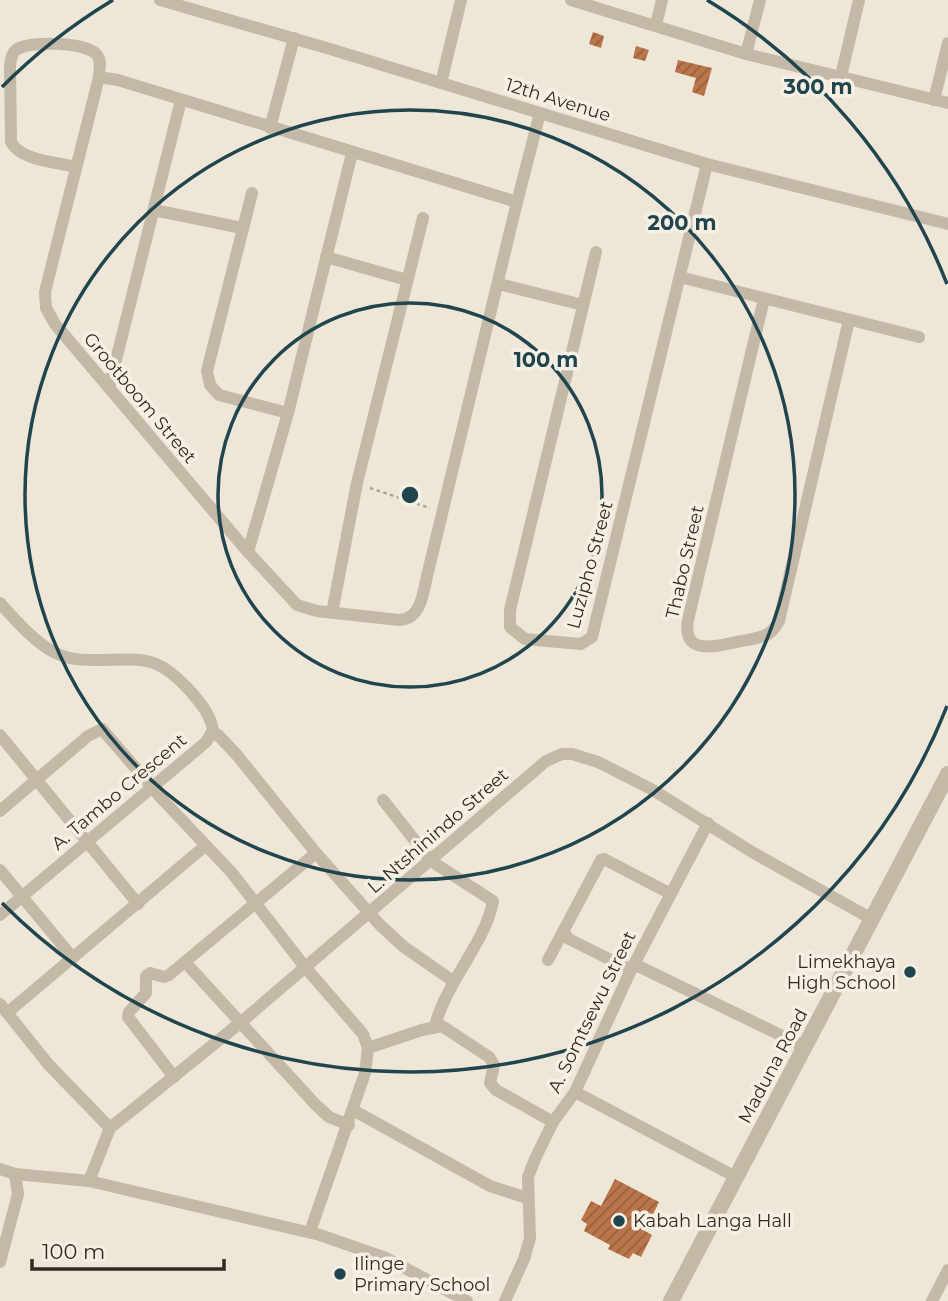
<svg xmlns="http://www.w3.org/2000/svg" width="948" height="1301" viewBox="0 0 948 1301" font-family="Montserrat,sans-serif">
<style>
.building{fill:url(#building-hatch)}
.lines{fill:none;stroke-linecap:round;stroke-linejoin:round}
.path{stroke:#b0a290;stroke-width:2.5;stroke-dasharray:3.5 3.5;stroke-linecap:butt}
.minor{stroke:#c4b8a6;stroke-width:12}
.tertiary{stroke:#c4b8a6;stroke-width:16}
.ring{fill:none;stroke:#20454e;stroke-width:3.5}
.poi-dot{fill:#20454e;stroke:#f6f0e4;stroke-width:2.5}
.labels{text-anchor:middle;stroke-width:7;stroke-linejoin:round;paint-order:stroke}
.street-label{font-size:18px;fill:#312b26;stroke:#f6f0e4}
.poi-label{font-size:18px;fill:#312b26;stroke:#f6f0e4;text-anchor:start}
.centre{fill:#20454e;stroke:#f6f0e4;stroke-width:3.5}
.ring-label{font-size:21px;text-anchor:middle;font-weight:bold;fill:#20454e;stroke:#f6f0e4;stroke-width:7;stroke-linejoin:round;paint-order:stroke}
</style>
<defs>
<pattern id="building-hatch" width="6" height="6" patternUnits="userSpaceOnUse" patternTransform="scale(1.75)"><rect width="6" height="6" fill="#ba754a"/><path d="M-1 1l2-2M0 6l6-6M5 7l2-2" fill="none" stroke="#98603d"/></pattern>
</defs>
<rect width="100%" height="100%" fill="#eee7d8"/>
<g class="building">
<polygon points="593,32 604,36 601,48 589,44"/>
<polygon points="636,46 649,50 645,61 633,58"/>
<polygon points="678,60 712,68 704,96 692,92 696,78 675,72"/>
<polygon points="615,1179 659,1202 645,1231 652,1235 641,1257 633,1253 629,1259 608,1249 610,1245 584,1231 587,1224 581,1220 591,1201 601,1206"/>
</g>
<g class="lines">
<polyline class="path" points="370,488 430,508"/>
<g class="minor">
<polyline points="160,0 330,49 707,164 948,224"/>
<polyline points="571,0 746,54 948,103"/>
<polyline points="656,25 662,0"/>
<polyline points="746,54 760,0"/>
<polyline points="841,76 859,0"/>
<polyline points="441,83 461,0"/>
<polyline points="934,100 948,43"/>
<polyline points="270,128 294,38"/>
<path d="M76 167C56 162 21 161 11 142L10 66C11 60 11 54 16 50 27 40 89 42 97 55 102 61 99 70 99 77L45 292 46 308 55 324 248 552 297 605 317 611 399 620C423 619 423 590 428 572L517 202 118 80 99 77"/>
<polyline points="252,193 207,371 210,385 219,395 288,413"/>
<polyline points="517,202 540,113"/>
<polyline points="154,210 242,228"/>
<polyline points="596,252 510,610 510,627 525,639 581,644 592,637 707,164"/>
<polyline points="326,257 407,280"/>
<polyline points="680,277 919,337"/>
<polyline points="499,284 583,305"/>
<path d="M764 299 688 620C682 655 714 647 736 642 746 640 759 639 768 634 774 630 776 626 779 621L849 320"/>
<polyline points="109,388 181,100"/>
<polyline points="248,552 288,413 352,153"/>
<path d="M0 603C15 620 39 647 60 655 72 660 84 660 97 660 145 659 158 655 192 693 202 705 210 714 213 730L206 742 0 915"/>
<polyline points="332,613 357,483 423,218"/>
<polyline points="212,734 218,735 236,754 316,853 380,925 404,947 453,981"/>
<polyline points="0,735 138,904"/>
<path d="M383 800 431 861 493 901C486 942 446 982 435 1026"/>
<polyline points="0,811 88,736 102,729 163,800 232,873 305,967 363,1034 368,1048 365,1073 310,1232"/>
<polyline points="0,870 73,958"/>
<polyline points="563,932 569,939 631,970"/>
<polyline points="548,960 601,860 604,859 671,894"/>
<polyline points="185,962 315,1104 329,1117 349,1125"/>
<polyline points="634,964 805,1047"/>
<polyline points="0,1004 49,1065 110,1128"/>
<polyline points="7,1013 205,846"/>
<polyline points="368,1048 422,1030 442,1026 489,1057 494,1065 490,1083 496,1090 553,1122"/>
<polyline points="174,1077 128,1017 129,1012 146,993 146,976 150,973 164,977 169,975 316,853"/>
<polyline points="575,1092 736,1177"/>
<polyline points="353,1110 490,1186 527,1198"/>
<polyline points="0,1169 15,1174 89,1181 320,1235 386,1258 467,1301"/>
<polyline points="89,1181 110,1128 240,1023 546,761 562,754 572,754 598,762 653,790 752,852 872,919"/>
<polyline points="0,1262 18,1194 15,1174"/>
<polyline points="505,1301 524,1259 530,1238 528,1177 535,1159 553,1122 575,1092 631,970 708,823"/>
<polyline points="932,1301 948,1270"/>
</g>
<polyline class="tertiary" points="671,1301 948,774"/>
</g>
<g class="ring">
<circle cx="410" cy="495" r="192"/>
<circle cx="410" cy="495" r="385"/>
<path d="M947 706A577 577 0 0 1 2 903M2 87A577 577 0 0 1 113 0M707 0A577 577 0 0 1 947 284"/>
</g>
<g class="poi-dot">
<circle cx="910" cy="972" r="7"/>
<circle cx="619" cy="1221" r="7"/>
<circle cx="340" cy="1274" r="7"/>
</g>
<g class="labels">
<g class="street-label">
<text transform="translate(558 100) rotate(17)" y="6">12th Avenue</text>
<text transform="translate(140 398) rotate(50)" y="6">Grootboom Street</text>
<text transform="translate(685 562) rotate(-77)" y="6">Thabo Street</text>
<text transform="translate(590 565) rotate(-75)" y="6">Luzipho Street</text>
<text transform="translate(119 792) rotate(-40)" y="6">A. Tambo Crescent</text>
<text transform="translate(438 831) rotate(-41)" y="6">L. Ntshinindo Street</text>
<text transform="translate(592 1012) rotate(-64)" y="6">A. Somtsewu Street</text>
<text transform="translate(773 1066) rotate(-62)" y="6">Maduna Road</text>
</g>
<g class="poi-label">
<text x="896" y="968" text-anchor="end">Limekhaya<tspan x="896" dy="21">High School</tspan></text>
<text x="633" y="1227">Kabah Langa Hall</text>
<text x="354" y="1270">Ilinge<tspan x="354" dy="21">Primary School</tspan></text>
</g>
</g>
<circle cx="410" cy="495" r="10" class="centre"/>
<g class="ring-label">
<text x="818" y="94">300 m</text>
<text x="682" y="230">200 m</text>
<text x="546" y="367">100 m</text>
</g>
<path d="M32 1259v10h192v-10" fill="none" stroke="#312b26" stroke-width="3.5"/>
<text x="42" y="1259" font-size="21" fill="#312b26" stroke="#f6f0e4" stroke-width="5" paint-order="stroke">100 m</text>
</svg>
